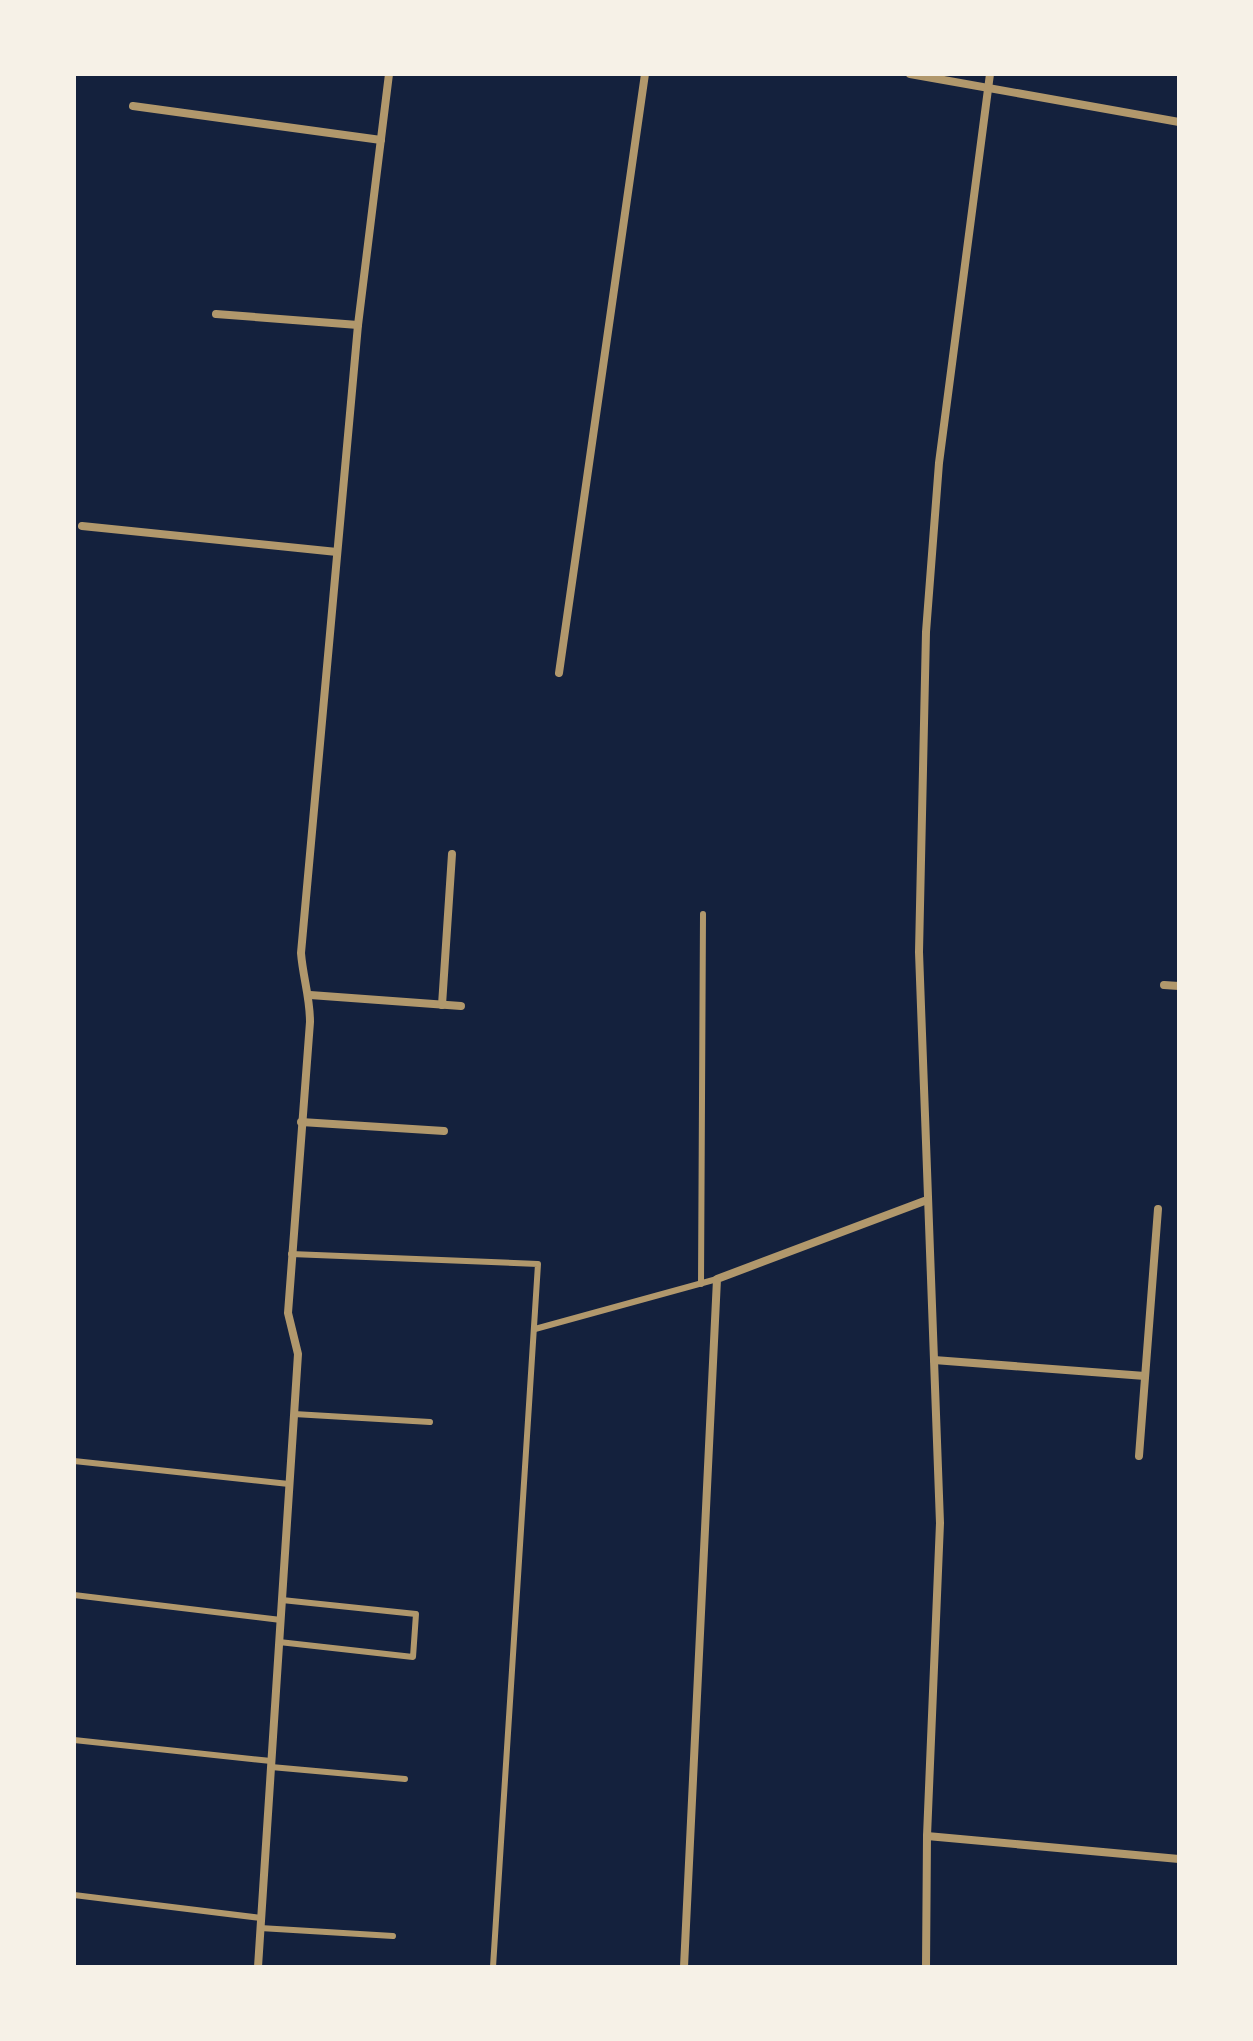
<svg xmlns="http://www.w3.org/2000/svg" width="1253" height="2041" viewBox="0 0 1253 2041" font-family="'Fira Sans Condensed',sans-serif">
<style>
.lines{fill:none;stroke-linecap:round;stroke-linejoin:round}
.service{stroke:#b1986c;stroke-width:6}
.minor{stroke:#b1986c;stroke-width:8}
</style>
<rect width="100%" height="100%" fill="#14213d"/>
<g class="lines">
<g class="service">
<polyline points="291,1254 538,1264 493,1967"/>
<polyline points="701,1284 703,914"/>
<polyline points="535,1329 717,1279"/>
<polyline points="294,1414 430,1422"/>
<polyline points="74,1461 289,1484"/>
<polyline points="74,1595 281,1620"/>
<polyline points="279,1642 413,1657 416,1614 282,1600"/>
<polyline points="74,1740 271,1761"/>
<polyline points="271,1767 405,1779"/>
<polyline points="74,1895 261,1918"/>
<polyline points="260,1928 393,1936"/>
</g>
<g class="minor">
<polyline points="910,74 1179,122"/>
<polyline points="133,106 381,140"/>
<polyline points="216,314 358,325"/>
<polyline points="82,526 337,552"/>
<polyline points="559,673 645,74"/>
<polyline points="1164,985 1179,986"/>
<polyline points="310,995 461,1006"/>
<polyline points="442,1005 452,854"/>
<polyline points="301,1122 444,1131"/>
<polyline points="934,1360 1145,1376"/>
<polyline points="1139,1456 1158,1209"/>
<polyline points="927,1836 1179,1859"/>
<path d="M258 1967 298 1354 288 1313 310 1022C310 997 303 978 301 953L358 325 389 74"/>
<polyline points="684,1967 717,1279 927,1200"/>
<polyline points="926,1967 927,1836 940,1523 919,952 926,632 939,463 990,74"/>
</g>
</g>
<rect width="1253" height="2041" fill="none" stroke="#f6f1e7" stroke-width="152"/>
</svg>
